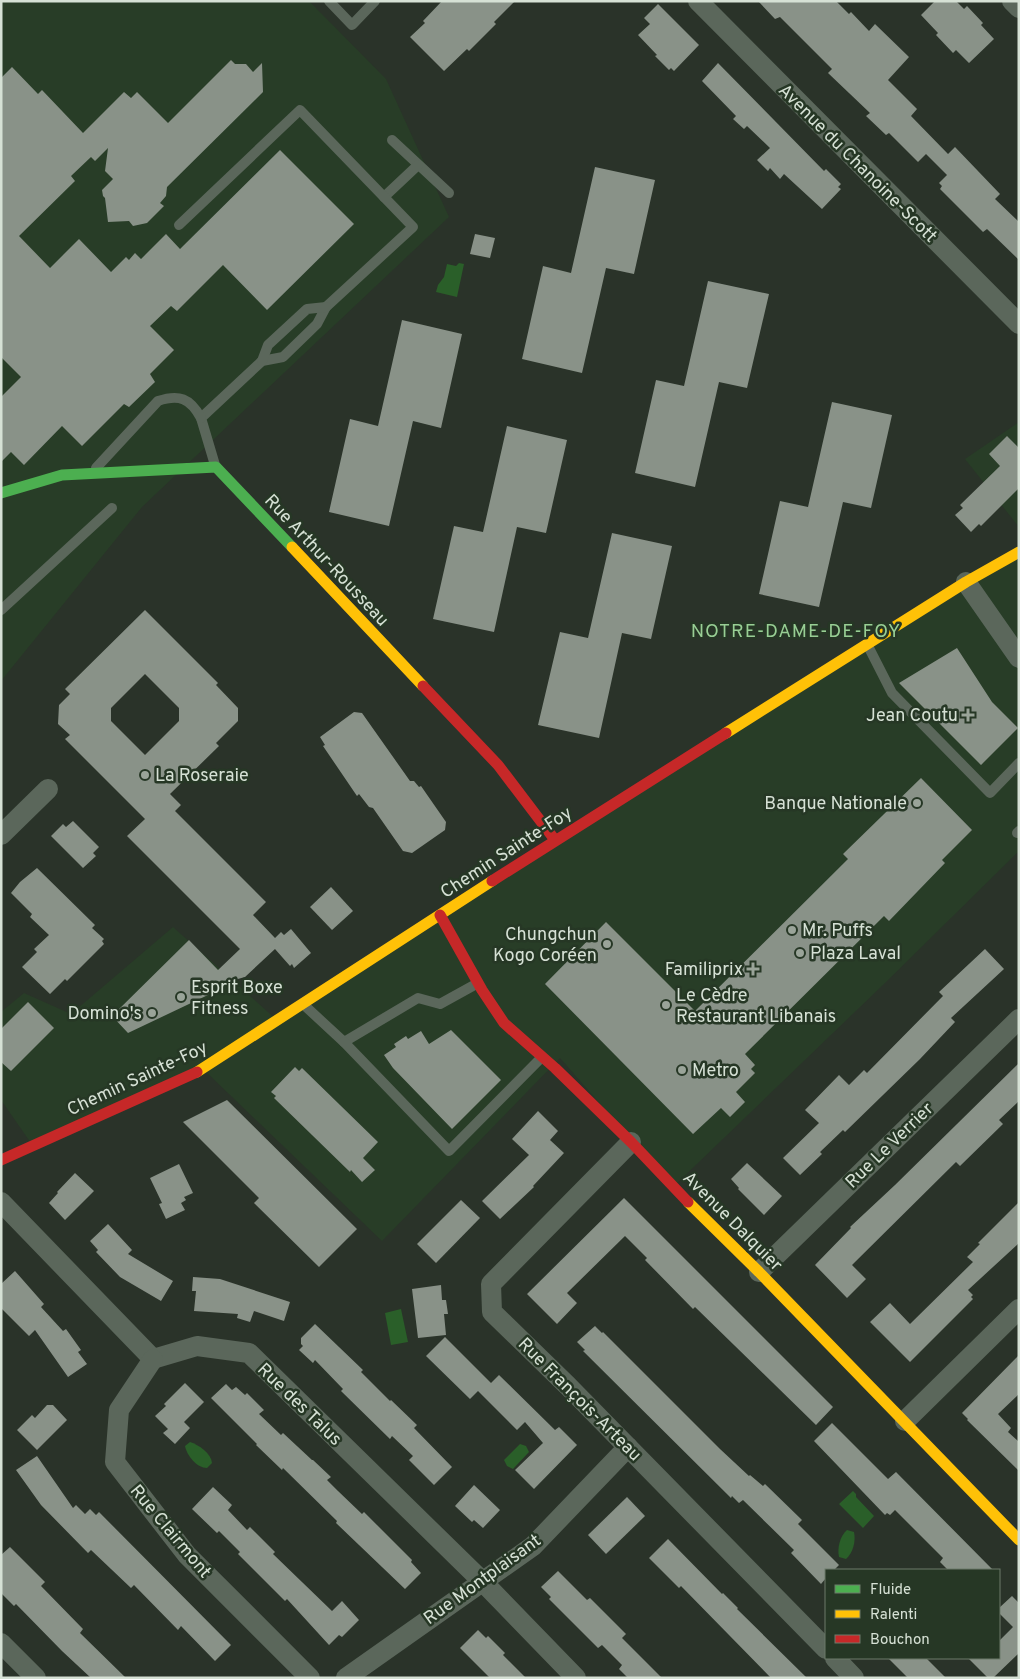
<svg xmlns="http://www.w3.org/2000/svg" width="1020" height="1679" viewBox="0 0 1020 1679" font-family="Overpass,sans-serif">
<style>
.built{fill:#283d27}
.water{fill:#2a5f29}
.building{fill:#899288;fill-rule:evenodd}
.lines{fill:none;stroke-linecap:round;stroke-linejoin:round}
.lane{stroke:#5b675b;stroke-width:10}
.street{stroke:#5b675b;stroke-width:20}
.fast{stroke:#4caf50;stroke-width:11}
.slow{stroke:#ffc107;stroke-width:11}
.jam{stroke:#c62828;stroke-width:11}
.poi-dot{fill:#9aa499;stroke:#263725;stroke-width:2}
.labels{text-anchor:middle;stroke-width:5;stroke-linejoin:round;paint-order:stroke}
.street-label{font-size:18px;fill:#d6e1d5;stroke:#263725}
.poi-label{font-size:18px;fill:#d6e1d5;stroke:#263725;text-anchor:start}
.neighbourhood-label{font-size:19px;letter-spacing:1px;fill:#98cf94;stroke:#263725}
</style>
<rect width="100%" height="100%" fill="#2a3329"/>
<g class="built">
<polygon points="1,1 309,1 386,79 449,217 142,507 1,681"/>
<polygon points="1019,422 1019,527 965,459"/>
<polygon points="1019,552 1019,851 885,983 673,1187 560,1058 382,1241 203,1069 33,1146 1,1100 1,1012 24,993 71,1014 173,927 278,1021"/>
</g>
<g class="water">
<polygon points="459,263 464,264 457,297 436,292 438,285 444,277 447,264 456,266"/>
<polygon points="401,1309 408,1342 391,1345 385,1313"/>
<path d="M190 1442C199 1445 211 1453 212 1463L207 1468C197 1468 187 1456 185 1446Z"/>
<polygon points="520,1444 526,1446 529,1452 513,1469 507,1466 504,1460"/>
<polygon points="853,1491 856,1494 856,1497 874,1516 863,1528 839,1504"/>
<path d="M847 1530 854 1532C856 1541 853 1553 846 1559L839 1557C837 1548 840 1536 847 1530Z"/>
</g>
<g class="building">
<polygon points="442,1 515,1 494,22 496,24 469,51 467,49 444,71 410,37 425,23 423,21"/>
<polygon points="758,1 836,1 849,14 851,12 869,31 875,24 909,57 888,80 917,109 911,116 948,154 955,147 1000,194 995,199 1019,222 1019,260 987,229 983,232 940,189 942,186 939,183 947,175 926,154 918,162 889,133 886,135 866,116 870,113 828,73 832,69 780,17 775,19"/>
<polygon points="935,1 956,1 964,9 967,6 983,23 981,25 994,39 969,63 956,50 953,53 936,35 938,33 921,15"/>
<polygon points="658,4 699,45 674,71 671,68 669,70 655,56 657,55 638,35 650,24 644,18"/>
<polygon points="231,60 235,64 246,64 253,72 262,63 263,92 167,187 166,196 160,203 164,206 147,223 133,226 129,221 108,222 105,198 103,196 102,190 113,179 105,171 108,148 95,161 91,157 71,176 75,181 19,236 50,268 79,239 111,272 126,257 129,260 135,253 141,259 166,234 180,249 280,150 354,224 267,310 223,265 177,311 171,306 150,326 174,350 150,374 155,382 129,407 124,404 82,446 62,426 24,465 11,452 1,462 1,397 21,377 1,357 1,78 12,67 38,94 42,90 83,133 124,92 131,98 137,92 168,123"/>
<polygon points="718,63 824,171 826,169 841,184 838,187 841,189 822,209 784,174 780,179 770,168 768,171 757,160 770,148 747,126 744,129 733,119 736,116 702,81"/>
<polygon points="595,167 655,180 634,274 606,268 582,373 522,359 543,266 571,273"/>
<polygon points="475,234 495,238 490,258 470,254"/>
<polygon points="708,281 769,294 747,388 719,382 695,487 635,473 656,380 684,386"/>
<polygon points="402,320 462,334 441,428 413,421 389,526 329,512 350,419 378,426"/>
<polygon points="832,402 892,415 871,508 843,502 819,607 759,594 780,501 808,507"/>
<polygon points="507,426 567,440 546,533 517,527 494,632 433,619 454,526 483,532"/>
<polygon points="1007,436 1019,448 1019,488 981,526 979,524 971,532 955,515 963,508 960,505 1000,466 989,454"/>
<polygon points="612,533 672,546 651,639 622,633 599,738 538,725 560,632 588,638"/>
<path d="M145 610 218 683 216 685 238 708V721L216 743 219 746 170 794 181 805 175 811 266 902 253 915 275 938 281 932 284 935 291 929 311 953 294 968 292 964 290 966 275 949 245 977 227 982 229 985 128 1033 112 1016 189 940 218 970 240 949 127 836 145 819 65 739 70 735 58 724 59 705 70 694 65 689ZM145 674 179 708V721L145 755 111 721V708Z"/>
<polygon points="957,648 992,702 1018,728 981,765 899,683"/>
<polygon points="354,712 362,713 410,781 414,781 419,787 421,786 446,822 445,830 412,853 403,851 373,808 369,807 359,794 357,796 323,746 325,745 320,737"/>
<polygon points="921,778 972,830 942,860 945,863 889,921 884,916 745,1054 755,1065 751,1069 755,1073 736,1092 745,1102 730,1117 721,1108 693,1134 545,984 606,922 695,1011 848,859 843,854"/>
<polygon points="73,821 99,847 93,853 96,856 83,868 51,836 63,824 66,827"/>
<polygon points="37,868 95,925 92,928 104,939 102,941 104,944 67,981 65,979 50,994 22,967 37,952 34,949 49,935 30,917 32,914 11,893 20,882"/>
<polygon points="331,887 353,911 332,930 310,907"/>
<polygon points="985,949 1004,969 951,1018 955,1022 920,1059 845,1132 843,1130 820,1152 822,1154 800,1175 783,1158 819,1123 805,1110 839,1075 849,1085 864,1070 867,1073 943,996 939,992"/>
<polygon points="28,1002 54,1028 11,1071 1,1062 1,1029"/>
<polygon points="451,1030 501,1080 452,1129 393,1068 384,1055 396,1047 394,1044 406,1036 408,1039 421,1031 429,1044"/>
<polygon points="1019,1063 1019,1101 999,1120 1003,1124 960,1166 956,1162 852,1265 866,1279 847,1298 815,1265 851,1228 850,1227 895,1185"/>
<polygon points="295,1067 299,1071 302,1068 378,1142 363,1158 375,1170 362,1182 351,1170 350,1172 274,1098 276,1096 271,1092"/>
<polygon points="227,1100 357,1229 319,1267 254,1203 259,1198 183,1122"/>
<polygon points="538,1111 558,1131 550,1140 564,1153 533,1186 534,1187 500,1219 482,1201 529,1155 512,1139"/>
<polygon points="747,1163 782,1196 764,1215 738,1189 739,1188 731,1179"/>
<polygon points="179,1164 193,1193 184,1197 186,1200 181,1203 185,1210 166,1219 159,1204 162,1203 150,1178"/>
<polygon points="75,1173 94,1191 65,1220 49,1203 58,1193 57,1192"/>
<polygon points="624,1198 833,1407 816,1425 695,1307 693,1309 645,1260 647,1258 625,1236 567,1293 577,1303 557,1324 527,1294"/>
<polygon points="461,1200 480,1218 436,1263 417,1244"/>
<polygon points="1019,1202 1019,1243 968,1290 973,1295 971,1297 973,1299 910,1362 870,1322 890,1303 910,1324 973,1262 967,1257 980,1244 978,1243"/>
<polygon points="108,1224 132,1250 128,1254 173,1281 161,1301 120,1277 96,1252 98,1250 90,1241"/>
<polygon points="15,1271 44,1304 41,1307 63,1331 66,1329 81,1350 78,1352 87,1364 68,1377 35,1330 29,1336 1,1308 1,1284"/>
<polygon points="193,1277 220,1279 290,1302 284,1321 254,1311 250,1322 237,1318 238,1314 194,1311 196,1291 192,1291"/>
<polygon points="441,1285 442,1300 446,1300 448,1314 444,1314 446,1335 418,1338 412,1289"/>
<polygon points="315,1324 363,1370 361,1372 390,1401 391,1400 417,1425 414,1428 452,1467 434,1485 409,1460 413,1456 392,1436 390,1439 341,1391 343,1389 315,1360 313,1363 299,1350 303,1346 301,1344 301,1338"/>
<polygon points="595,1326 602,1333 603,1332 720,1449 749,1476 750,1475 763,1486 765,1484 802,1520 798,1524 839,1565 834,1570 826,1570 826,1578 821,1584 791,1553 794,1550 743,1500 739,1503 732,1496 731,1498 583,1351 585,1350 577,1342"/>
<polygon points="445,1337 491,1383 499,1375 555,1430 559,1427 577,1445 534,1489 515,1470 543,1443 525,1422 517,1430 478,1391 470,1399 426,1356"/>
<polygon points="1019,1355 1019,1394 998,1414 1011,1428 1008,1432 1019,1442 1019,1471 967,1420 968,1419 962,1413"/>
<polygon points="185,1383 204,1402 184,1422 190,1428 175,1444 163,1433 168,1429 155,1416 166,1406 164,1404"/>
<polygon points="226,1384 232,1390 236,1387 245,1395 247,1393 264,1410 259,1414 281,1435 283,1433 312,1460 313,1460 331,1477 327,1480 338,1491 362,1514 364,1512 412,1560 411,1562 421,1573 405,1589 336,1523 337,1521 283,1468 282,1470 256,1445 257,1444 211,1398"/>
<polygon points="47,1405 53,1405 67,1420 37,1450 17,1430 32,1415 35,1418"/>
<polygon points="832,1423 888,1479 896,1472 993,1570 948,1570 940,1562 943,1558 895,1510 890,1515 887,1513 885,1515 814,1441"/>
<polygon points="37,1456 73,1508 76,1505 85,1514 90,1509 96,1515 99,1512 231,1645 215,1661 181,1626 178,1630 134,1585 131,1588 91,1550 88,1553 41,1505 16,1470"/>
<polygon points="474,1485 500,1510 483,1528 474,1520 472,1522 455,1506"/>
<polygon points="213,1487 232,1505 228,1510 247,1530 250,1527 275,1552 273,1554 332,1611 342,1601 359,1620 342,1637 339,1635 329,1645 287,1599 285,1601 238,1554 240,1552 219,1531 217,1533 192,1509"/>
<polygon points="627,1497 645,1516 606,1554 588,1535"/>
<polygon points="668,1539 722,1594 723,1593 738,1608 737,1609 807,1678 771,1678 681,1586 679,1588 649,1558"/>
<polygon points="10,1547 45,1582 41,1586 83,1629 80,1633 126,1678 91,1678 62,1651 16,1604 14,1606 1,1593 1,1555"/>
<polygon points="558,1571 587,1600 590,1598 626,1634 622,1638 662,1678 628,1678 619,1669 622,1665 602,1645 598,1648 549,1599 551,1597 541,1587"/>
<polygon points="1012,1596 1019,1603 1019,1653 993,1678 988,1678 968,1658 999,1658 999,1641 1013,1627 999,1613 999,1608"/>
<polygon points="478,1630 486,1638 488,1636 505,1653 503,1655 526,1678 490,1678 460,1648"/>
<polygon points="888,1658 926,1658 946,1678 908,1678"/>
</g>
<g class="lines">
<g class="lane">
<polyline points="329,1 352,25 375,1"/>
<polyline points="392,140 449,193"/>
<polyline points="384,197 418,165"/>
<polyline points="179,225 300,110 413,227 326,307 317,324 283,357 262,361 201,418 215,465"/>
<polyline points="262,361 268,345 307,309 326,307"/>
<path d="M96 468 158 401C179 394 190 398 201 418"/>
<polyline points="1,610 112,508"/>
<polyline points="867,644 892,693 990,793 1019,763"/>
<polyline points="1017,833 1019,831"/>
<polyline points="304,1005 344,1042 418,998 440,1004 478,983"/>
<polyline points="344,1042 449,1151 541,1058"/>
</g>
<g class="street">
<polyline points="698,1 1019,324"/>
<polyline points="1012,1 1019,8"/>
<polyline points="966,582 1019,658"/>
<polyline points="1,835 48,789"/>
<polyline points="631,1142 491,1284 492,1312 568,1386 826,1649"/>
<polyline points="1,1202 153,1359"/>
<polyline points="759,1272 1019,1019"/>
<polyline points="153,1359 197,1346 249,1353 482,1581 576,1678"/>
<polyline points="153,1359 119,1410 115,1462 187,1555 310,1678"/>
<polyline points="905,1421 1019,1309"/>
<polyline points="1,1643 36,1678"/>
<polyline points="835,1658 854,1678"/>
<polyline points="346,1678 533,1546 628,1447"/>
</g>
<polyline class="fast" points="1,493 62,475 216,467 292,547"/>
<g class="slow">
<polyline points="292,547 423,686"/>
<polyline points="726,733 966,582 1019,552"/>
<polyline points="197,1072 492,881"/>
<polyline points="688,1202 759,1272 1019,1540"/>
</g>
<g class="jam">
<polyline points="423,686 498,765 555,840"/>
<polyline points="492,881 726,733"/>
<polyline points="440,915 482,990 504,1023 555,1068 631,1142 688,1202"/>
<polyline points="1,1160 197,1072"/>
</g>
</g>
<g class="poi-dot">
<path d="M965.5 707.5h5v5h5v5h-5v5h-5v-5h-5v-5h5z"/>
<circle cx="145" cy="775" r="5"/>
<circle cx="917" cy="803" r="5"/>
<circle cx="792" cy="930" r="5"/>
<circle cx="607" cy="944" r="5"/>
<circle cx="800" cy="953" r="5"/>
<path d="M750.5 961.5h5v5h5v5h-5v5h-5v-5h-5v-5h5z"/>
<circle cx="181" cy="997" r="5"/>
<circle cx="666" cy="1005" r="5"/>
<circle cx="152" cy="1013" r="5"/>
<circle cx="682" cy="1070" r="5"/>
</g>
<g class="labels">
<g class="street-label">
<text transform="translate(858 163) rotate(45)" y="6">Avenue du Chanoine-Scott</text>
<text transform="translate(327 560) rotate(47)" y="6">Rue Arthur-Rousseau</text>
<text transform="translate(506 852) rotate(-33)" y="6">Chemin Sainte-Foy</text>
<text transform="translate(137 1078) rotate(-25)" y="6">Chemin Sainte-Foy</text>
<text transform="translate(889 1145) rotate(-44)" y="6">Rue Le Verrier</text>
<text transform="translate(733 1221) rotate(45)" y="6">Avenue Dalquier</text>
<text transform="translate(580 1399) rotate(45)" y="6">Rue François-Arteau</text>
<text transform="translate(300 1404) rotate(44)" y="6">Rue des Talus</text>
<text transform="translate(171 1531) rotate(50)" y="6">Rue Clairmont</text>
<text transform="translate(482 1579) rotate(-36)" y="6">Rue Montplaisant</text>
</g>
<g class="poi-label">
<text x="958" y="721" text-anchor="end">Jean Coutu</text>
<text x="155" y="781">La Roseraie</text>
<text x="907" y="809" text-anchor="end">Banque Nationale</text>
<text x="802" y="936">Mr. Puffs</text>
<text x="597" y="940" text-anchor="end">Chungchun<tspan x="597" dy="21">Kogo Coréen</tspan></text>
<text x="810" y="959">Plaza Laval</text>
<text x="743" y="975" text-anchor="end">Familiprix</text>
<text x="191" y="993">Esprit Boxe<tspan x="191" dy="21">Fitness</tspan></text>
<text x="676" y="1001">Le Cèdre<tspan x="676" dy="21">Restaurant Libanais</tspan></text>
<text x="142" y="1019" text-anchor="end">Domino's</text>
<text x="692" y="1076">Metro</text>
</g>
<g class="neighbourhood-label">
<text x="796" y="637">NOTRE-DAME-DE-FOY</text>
</g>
</g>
<rect width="1020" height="1679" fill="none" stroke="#d6e1d5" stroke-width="5"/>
<rect x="825" y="1569" width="175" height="90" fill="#263725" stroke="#6c7b6b"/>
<rect x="835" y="1585" width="25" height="8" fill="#4caf50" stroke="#6c7b6b"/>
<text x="870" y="1594" font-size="15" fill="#d6e1d5">Fluide</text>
<rect x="835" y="1610" width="25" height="8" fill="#ffc107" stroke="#6c7b6b"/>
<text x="870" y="1619" font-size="15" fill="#d6e1d5">Ralenti</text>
<rect x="835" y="1635" width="25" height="8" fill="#c62828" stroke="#6c7b6b"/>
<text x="870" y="1644" font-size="15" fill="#d6e1d5">Bouchon</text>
</svg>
